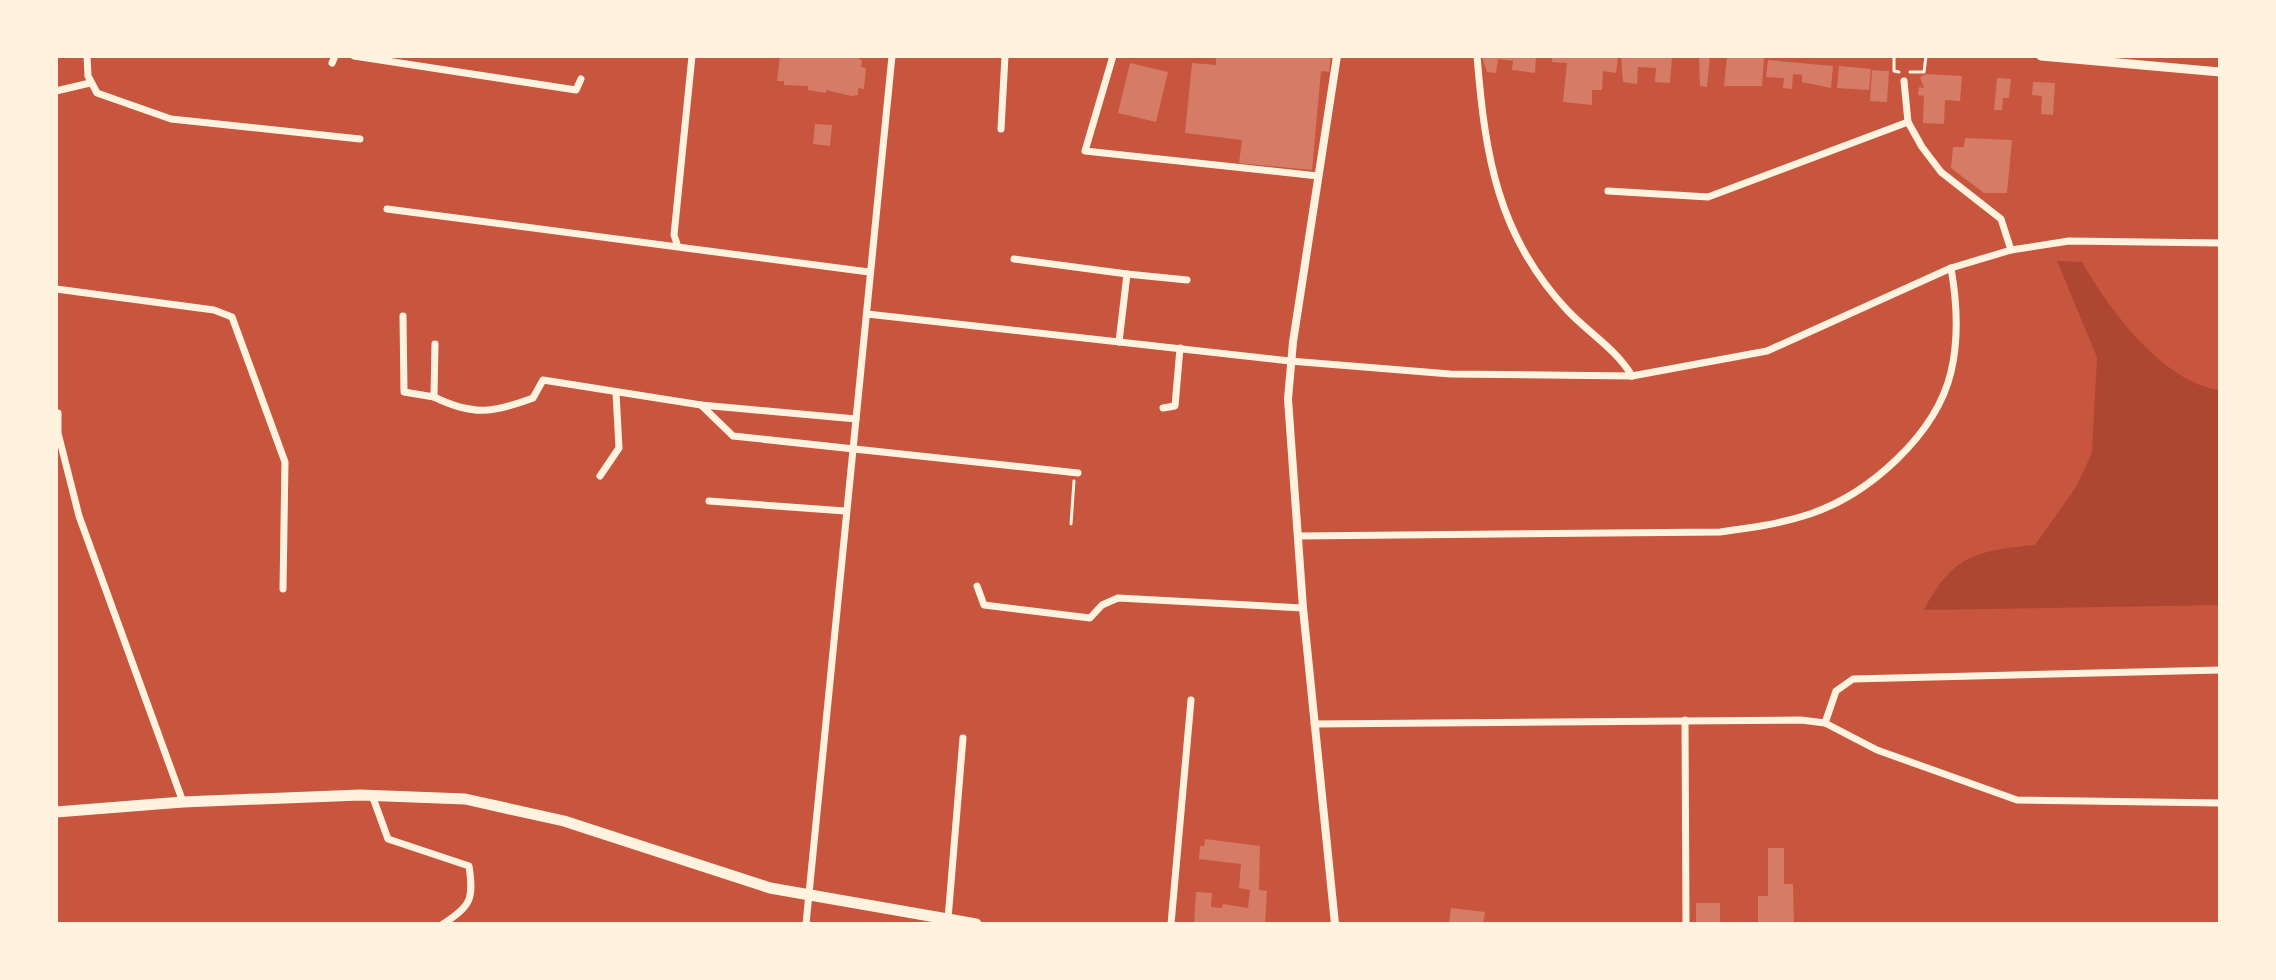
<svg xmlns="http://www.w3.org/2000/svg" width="2276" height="980" viewBox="0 0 2276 980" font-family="'Varela Round',sans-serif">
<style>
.green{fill:#ae4732}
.building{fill:#d67c66}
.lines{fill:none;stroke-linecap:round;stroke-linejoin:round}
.path{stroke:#fff3e0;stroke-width:3}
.minor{stroke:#fff3e0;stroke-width:7}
.tertiary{stroke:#fff3e0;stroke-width:8}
.secondary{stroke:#fff3e0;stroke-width:9}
.trunk{stroke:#fff3e0;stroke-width:11}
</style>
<rect width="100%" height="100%" fill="#c8553d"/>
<path class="green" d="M2057 261 2082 262C2108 308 2163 383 2220 390V605L1924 610C1953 555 1976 551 2035 545L2076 487 2092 453 2097 357Z"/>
<g class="building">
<polygon points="780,56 857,57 862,61 861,67 866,68 864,89 858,88 858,95 851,96 826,90 826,93 808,90 808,86 784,85 784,81 777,81"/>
<polygon points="1216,56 1331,56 1329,72 1321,71 1312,170 1239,163 1242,140 1185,133 1192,63 1216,65"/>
<polygon points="1482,56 1536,56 1535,73 1512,70 1513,61 1498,59 1496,73 1487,72"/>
<polygon points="1552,56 1618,56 1616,73 1603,71 1602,90 1592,90 1592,105 1563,102 1567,63 1552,62"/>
<polygon points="1621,56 1672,56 1670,83 1655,82 1656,68 1638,67 1637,84 1623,82"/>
<polygon points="1699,56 1710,56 1707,87 1700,86"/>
<polygon points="1727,56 1764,58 1762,86 1724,86"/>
<polygon points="1768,60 1833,66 1831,88 1802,82 1802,75 1793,74 1792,89 1783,88 1784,78 1766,77"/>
<polygon points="1130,63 1168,72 1156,122 1118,113"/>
<polygon points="1839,66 1871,69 1869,90 1837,88"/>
<polygon points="1872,70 1889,71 1887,102 1870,101"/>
<polygon points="1926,74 1962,76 1960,101 1945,100 1944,124 1923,123 1924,96 1918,95 1919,87 1924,88 1920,77"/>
<polygon points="1997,78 2011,79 2009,98 2003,98 2002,110 1994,110"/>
<polygon points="2033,82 2055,83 2053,115 2041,114 2042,96 2032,95"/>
<polygon points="815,124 832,125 830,146 813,144"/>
<polygon points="1965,138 2012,140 2007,193 1984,193 1951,168 1953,147 1964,147"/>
<polygon points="1205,839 1260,846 1259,890 1267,891 1265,924 1194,924 1196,892 1212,893 1211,907 1222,908 1223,904 1248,908 1250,890 1239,888 1241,864 1199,859 1200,846 1204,846"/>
<polygon points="1768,848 1784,848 1784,884 1793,884 1794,924 1758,924 1758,896 1768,896"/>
<rect x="1696" y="903" width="24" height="21"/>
<polygon points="1451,908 1485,912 1483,924 1449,924"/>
</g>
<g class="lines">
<g class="path">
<polyline points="1894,56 1894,71 1899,72"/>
<polyline points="1910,72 1924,72 1926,56"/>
<polyline points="1071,524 1074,481"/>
</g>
<g class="minor">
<polyline points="87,56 88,76 97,93 171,119 360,139"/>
<polyline points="354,56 576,90 581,79"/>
<polyline points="1113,56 1085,151 1318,176"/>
<path d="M1477 56C1485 154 1497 236 1568 311 1590 334 1616 349 1632 376"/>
<polyline points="332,63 335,56"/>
<polyline points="1904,81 1908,122 1922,147 1941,172 2001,219 2011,250"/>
<polyline points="56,91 90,83"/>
<polyline points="1001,129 1005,56"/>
<polyline points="1608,191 1708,197 1908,122"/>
<polyline points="387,209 869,272"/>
<polyline points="677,244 674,235 692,56"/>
<polyline points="1014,259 1127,274 1119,342"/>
<polyline points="1127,274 1187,280"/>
<polyline points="56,289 214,310 232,317 285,462 283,589"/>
<polyline points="867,314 1290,361 1450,374 1632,376 1767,351 1951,268 2011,250 2069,241 2220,243"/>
<polyline points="403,316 404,392 434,397 435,344"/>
<path d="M434 397C473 416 493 413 533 398L543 380 701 405 856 419"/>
<polyline points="701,405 733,436 1078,473"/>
<polyline points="1163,408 1175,406 1180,348"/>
<polyline points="58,413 58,433 79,516 183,802"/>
<polyline points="600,476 619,448 616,393"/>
<polyline points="709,501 845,511"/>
<path d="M1299 536 1720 532C1750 528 1780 524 1810 514 1869 494 1936 435 1951 372 1959 338 1957 302 1951 268"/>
<polyline points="977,586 984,605 1090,618 1102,605 1118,598 1303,608"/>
<polyline points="1685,720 1686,924"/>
<polyline points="1825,723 1836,691 1853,679 2220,670"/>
<polyline points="1314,724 1801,720 1825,723 1877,750 2017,800 2220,803"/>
<path d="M372 795 388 839 469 866C474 899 471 906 443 924"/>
<polyline points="948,919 963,738"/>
<polyline points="806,924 892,56"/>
<polyline points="1171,924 1191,700"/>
</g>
<polyline class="tertiary" points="1335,924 1303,608 1288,399 1293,342 1337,56"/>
<polyline class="secondary" points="2041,56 2220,72"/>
<polyline class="trunk" points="56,812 183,802 360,795 465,799 564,821 770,888 976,924"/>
</g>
<rect width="2276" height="980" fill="none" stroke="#fff3e0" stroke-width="116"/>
</svg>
